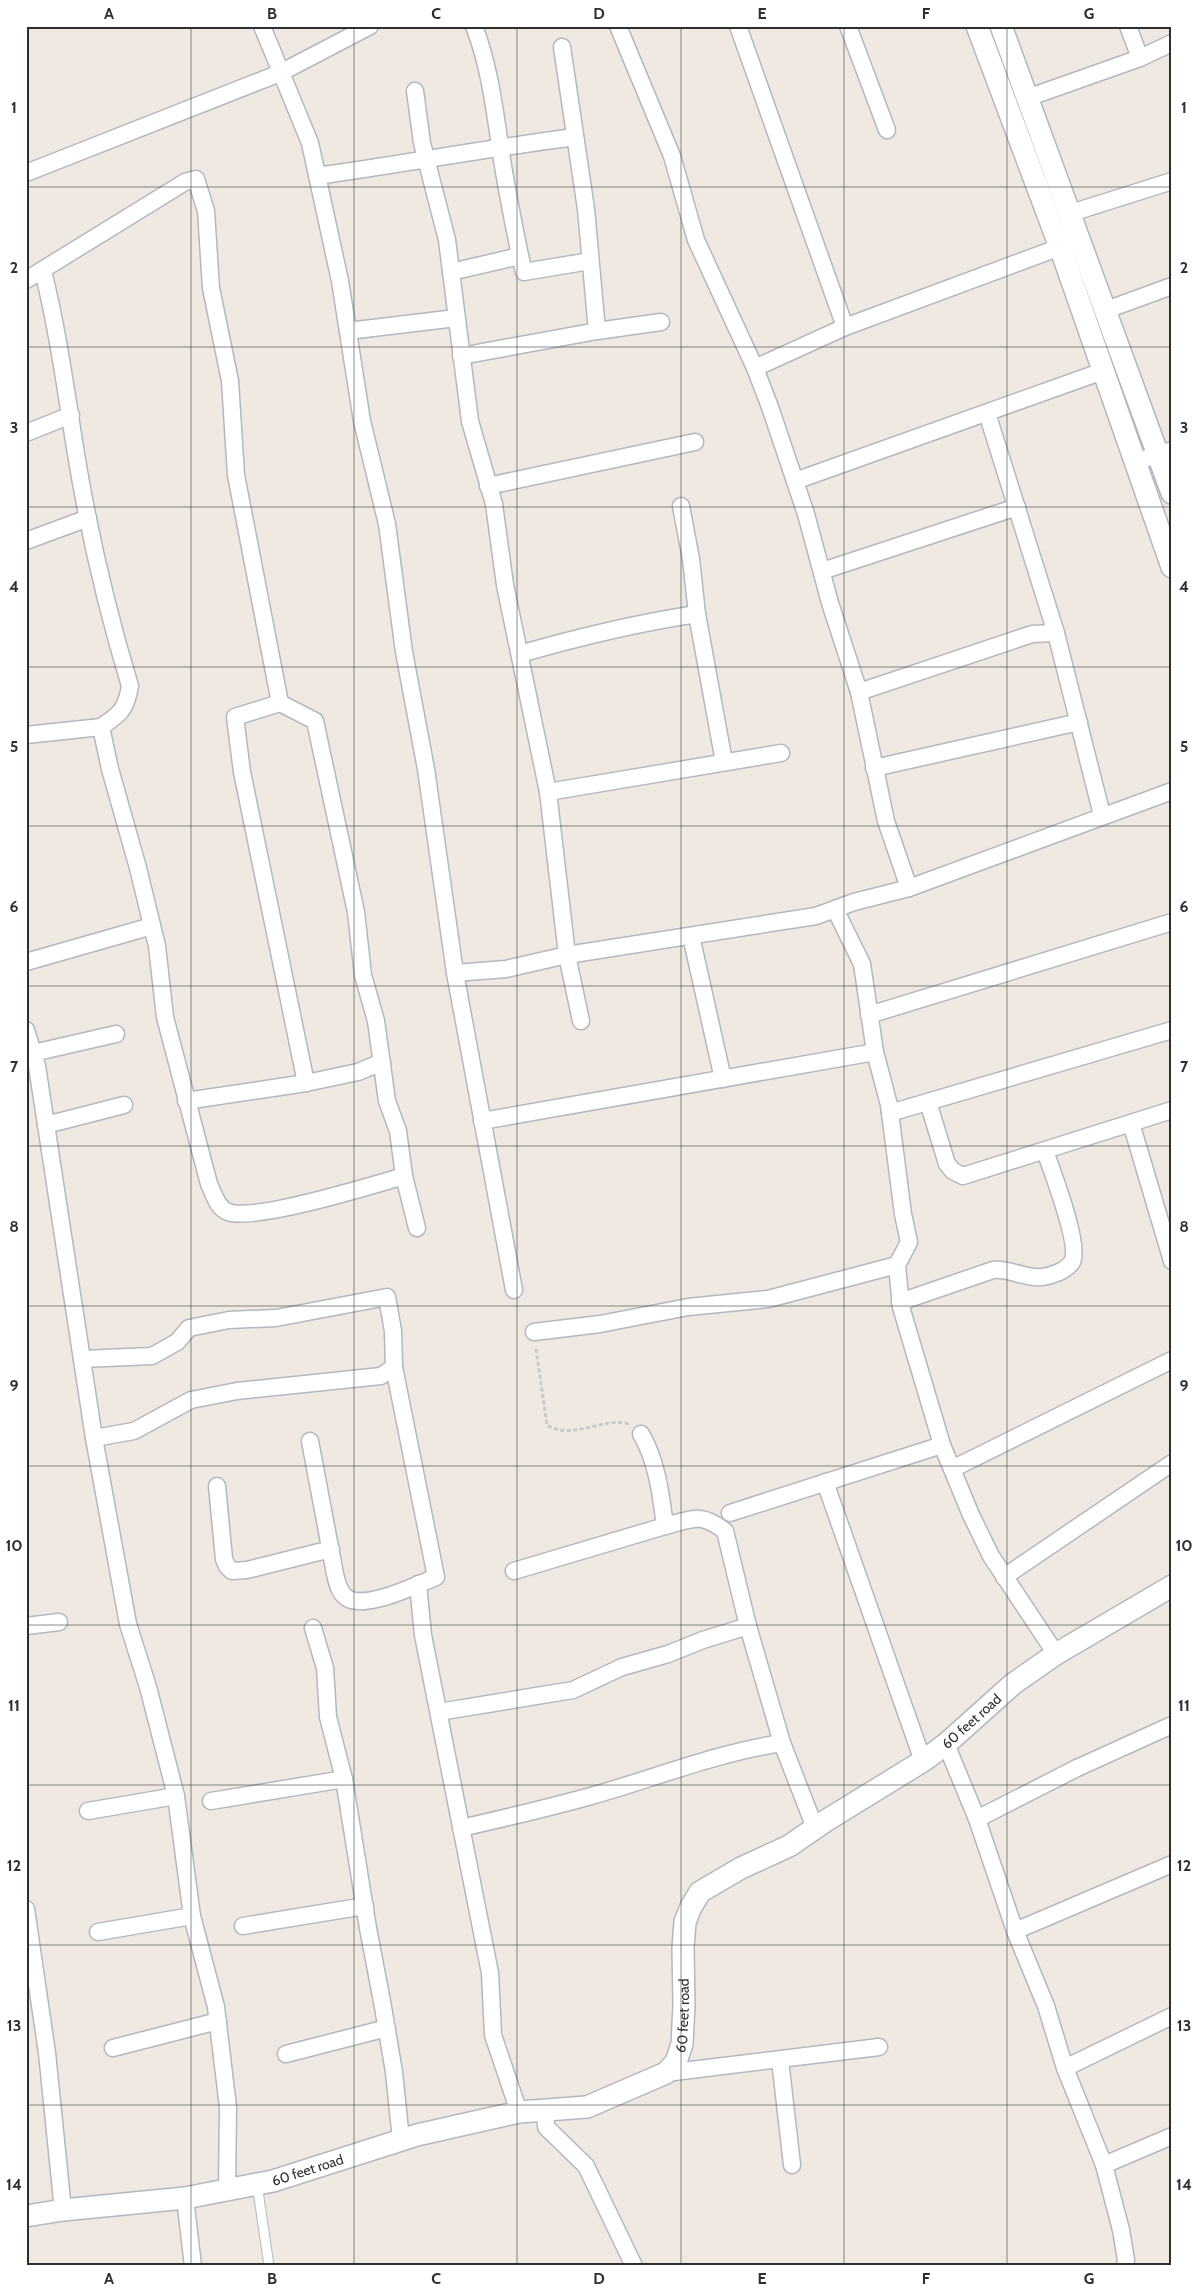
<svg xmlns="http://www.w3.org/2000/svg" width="1198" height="2292" viewBox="0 0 1198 2292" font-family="Cabin,sans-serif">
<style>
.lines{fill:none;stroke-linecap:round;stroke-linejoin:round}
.service-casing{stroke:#b4b7c1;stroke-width:11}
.minor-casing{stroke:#b4b7c1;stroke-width:19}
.tertiary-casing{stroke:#b4b7c1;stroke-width:24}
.path{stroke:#c9c9c9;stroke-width:3;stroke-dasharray:4 2.5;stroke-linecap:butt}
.service{stroke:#fff;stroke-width:9}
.minor{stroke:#fff;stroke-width:16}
.tertiary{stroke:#fff;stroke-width:21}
.grid{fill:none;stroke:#2e2e2e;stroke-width:1;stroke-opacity:0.55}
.labels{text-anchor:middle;stroke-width:4.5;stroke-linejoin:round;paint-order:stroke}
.street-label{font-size:14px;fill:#2e2e2e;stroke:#fff}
.neatline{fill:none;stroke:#2e2e2e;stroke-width:2}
.grid-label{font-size:16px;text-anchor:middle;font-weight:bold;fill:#2e2e2e}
</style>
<rect width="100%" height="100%" fill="#efe9e1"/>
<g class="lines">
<defs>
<polyline id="service" points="257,2184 269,2266"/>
<g id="minor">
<polyline points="262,26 310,143 340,281 362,421 387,524 404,652 426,769 455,973 506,969 567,955 816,916 854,902 909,888 1172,791"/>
<path d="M474 26C489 65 494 105 500 146 505 183 513 220 520 256"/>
<polyline points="618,26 672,156 696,240 755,368 770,407 806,514 830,603 859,692 886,821 909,888"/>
<polyline points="738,26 845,327"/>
<polyline points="848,26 887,130"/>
<polyline points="1128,26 1140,58"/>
<polyline points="562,47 586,209 597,331 661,322"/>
<polyline points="415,91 422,143 447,240 470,421 494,504 505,585 548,792 567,955 581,1021"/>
<polyline points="1027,98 1140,58 1172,43"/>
<polyline points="26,173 280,73 370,26"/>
<path d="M317 176C403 164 489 148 575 137"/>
<polyline points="1071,213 1172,181"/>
<path d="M43 271C58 331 66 392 76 454 89 533 107 610 130 686 126 710 120 714 101 727L110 769 138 868 157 946 165 1017 209 1184C214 1194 217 1208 228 1212 254 1222 373 1185 404 1176L417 1228"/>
<polyline points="451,272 520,256 524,272 590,261"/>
<polyline points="26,280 185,182 196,179 206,211 211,288 230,381 236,475 280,703 235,717 242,772 306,1083 358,1072 382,1062"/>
<polyline points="1106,310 1172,286"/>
<polyline points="348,331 456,318"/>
<polyline points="461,356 597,331"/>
<polyline points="755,368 845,327 1060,247"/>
<polyline points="987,413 1056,633 1102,815"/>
<polyline points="26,433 71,415"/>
<polyline points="1135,462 1172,450"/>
<polyline points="795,481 1103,371"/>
<polyline points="488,486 695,442"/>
<polyline points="681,506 691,559 697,614"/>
<polyline points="26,541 88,518"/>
<polyline points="822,571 1017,507"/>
<path d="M520 654C579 637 637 623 697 614L724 762"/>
<polyline points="859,692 1032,634 1056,633"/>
<polyline points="280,703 315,721 356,912 363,975 376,1021 387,1101 398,1131 404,1176"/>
<polyline points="26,735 101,727"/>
<polyline points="874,768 1079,722"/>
<polyline points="548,792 781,753"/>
<polyline points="835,909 862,964 875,1052 889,1105 903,1214 909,1242 897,1265 901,1307 942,1445 971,1515 991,1556 1056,1654"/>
<polyline points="691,936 723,1079"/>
<polyline points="26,962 152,926"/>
<polyline points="455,973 514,1290"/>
<polyline points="869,1015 1172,922"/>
<polyline points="26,1030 37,1066 94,1438 128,1624 148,1687 176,1796 192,1916 216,2007 228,2107 227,2190"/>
<polyline points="33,1053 116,1034"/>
<polyline points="186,1101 306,1083"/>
<polyline points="928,1102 947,1164 953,1171 963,1176 1172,1110"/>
<polyline points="890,1113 1172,1030"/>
<polyline points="482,1121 875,1052"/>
<polyline points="1131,1123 1172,1261"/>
<polyline points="46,1125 124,1105"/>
<path d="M900 1302 993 1270C1010 1268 1024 1279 1042 1277 1051 1276 1066 1271 1072 1262 1081 1246 1052 1171 1045 1151"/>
<polyline points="534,1332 600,1324 688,1307 768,1299 897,1265"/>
<polyline points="82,1359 152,1356 177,1342 189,1328 229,1320 276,1318 387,1297 393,1331 394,1367 381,1376 237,1391 191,1400 134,1431 94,1438"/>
<path d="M641 1434C657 1461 661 1495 665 1526 693 1519 700 1512 725 1531L748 1626 782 1743"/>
<path d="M310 1441 335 1574C337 1582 339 1593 347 1598 366 1610 416 1585 436 1577L394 1367"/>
<polyline points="952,1469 1172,1360"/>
<polyline points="825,1482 923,1761"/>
<polyline points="217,1486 224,1559 227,1566 232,1571 247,1570 331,1549"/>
<polyline points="730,1513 942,1445"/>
<polyline points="514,1571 665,1526"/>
<polyline points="1004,1577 1172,1463"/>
<polyline points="418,1584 423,1635 490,1973 493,2035 519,2112"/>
<polyline points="26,1626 59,1622"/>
<polyline points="313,1628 325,1668 328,1717 344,1779 368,1928 383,2007 394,2072 401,2140"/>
<polyline points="439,1712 573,1690 622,1667 668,1654 703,1640 748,1626"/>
<polyline points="946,1744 977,1819 1015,1931 1046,2006 1065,2068 1104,2165 1121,2230 1126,2260 1125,2266"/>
<polyline points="211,1801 344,1779"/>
<polyline points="88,1811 176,1796"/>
<polyline points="977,1819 1077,1768 1172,1725"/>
<path d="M461 1828C505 1818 548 1808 591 1796 655 1778 716 1753 782 1743L815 1828"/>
<polyline points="26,1909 47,2053 63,2210"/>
<polyline points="243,1926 365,1906"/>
<polyline points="1015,1931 1172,1864"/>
<polyline points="98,1932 192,1916"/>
<polyline points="113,2048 218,2021"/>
<polyline points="286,2054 387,2028"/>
<polyline points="780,2060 792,2165"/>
<polyline points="1065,2068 1172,2016"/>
<polyline points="666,2073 879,2047"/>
<polyline points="545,2110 546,2127 586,2166 634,2266"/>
<polyline points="1104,2165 1172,2136"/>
<polyline points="185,2198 193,2266"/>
</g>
<g id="tertiary">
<polyline points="977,26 1060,247 1172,567"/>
<polyline points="1001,26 1172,493"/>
<path id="s1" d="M26 2216 63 2210 185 2198 273 2181 417 2135 519 2112 587 2107 666 2073 676 2062 682 2044 684 2005 683 1948 685 1922 691 1907 700 1892 741 1868 789 1846 827 1820 923 1761 946 1744 1013 1684 1056 1654 1172 1586"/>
</g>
</defs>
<use href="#service" class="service-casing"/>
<use href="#minor" class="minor-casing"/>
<use href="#tertiary" class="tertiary-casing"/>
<path class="path" d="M536 1349 547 1425C573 1441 605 1416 629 1424"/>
<use href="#service" class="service"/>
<use href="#minor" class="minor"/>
<use href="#tertiary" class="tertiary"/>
</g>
<path class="grid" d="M191 26V2266M354 26V2266M517 26V2266M681 26V2266M844 26V2266M1007 26V2266M26 187H1172M26 347H1172M26 507H1172M26 667H1172M26 826H1172M26 986H1172M26 1146H1172M26 1306H1172M26 1466H1172M26 1625H1172M26 1785H1172M26 1945H1172M26 2105H1172"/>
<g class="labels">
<g class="street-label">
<text dy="5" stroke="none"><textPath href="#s1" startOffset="1171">60 feet road</textPath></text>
<text dy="5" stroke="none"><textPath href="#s1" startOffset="722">60 feet road</textPath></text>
<text dy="5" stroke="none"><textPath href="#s1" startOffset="286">60 feet road</textPath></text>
</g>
</g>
<rect width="1198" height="2292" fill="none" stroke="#ffffff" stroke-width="55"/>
<rect x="28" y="28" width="1142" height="2236" class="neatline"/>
<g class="grid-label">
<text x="109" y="19">A</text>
<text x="272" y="19">B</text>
<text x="436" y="19">C</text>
<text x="599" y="19">D</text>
<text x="762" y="19">E</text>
<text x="926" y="19">F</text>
<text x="1089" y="19">G</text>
<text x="14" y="113">1</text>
<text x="1184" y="113">1</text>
<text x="14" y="273">2</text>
<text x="1184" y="273">2</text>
<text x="14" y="433">3</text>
<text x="1184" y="433">3</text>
<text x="14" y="592">4</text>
<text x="1184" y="592">4</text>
<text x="14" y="752">5</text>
<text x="1184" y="752">5</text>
<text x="14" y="912">6</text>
<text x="1184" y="912">6</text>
<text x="14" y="1072">7</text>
<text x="1184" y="1072">7</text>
<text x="14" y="1232">8</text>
<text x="1184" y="1232">8</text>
<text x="14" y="1391">9</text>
<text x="1184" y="1391">9</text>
<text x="14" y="1551">10</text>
<text x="1184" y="1551">10</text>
<text x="14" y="1711">11</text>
<text x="1184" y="1711">11</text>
<text x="14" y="1871">12</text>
<text x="1184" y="1871">12</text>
<text x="14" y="2031">13</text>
<text x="1184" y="2031">13</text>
<text x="14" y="2190">14</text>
<text x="1184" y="2190">14</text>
<text x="109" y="2284">A</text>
<text x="272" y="2284">B</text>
<text x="436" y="2284">C</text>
<text x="599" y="2284">D</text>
<text x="762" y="2284">E</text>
<text x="926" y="2284">F</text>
<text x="1089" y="2284">G</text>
</g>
</svg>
